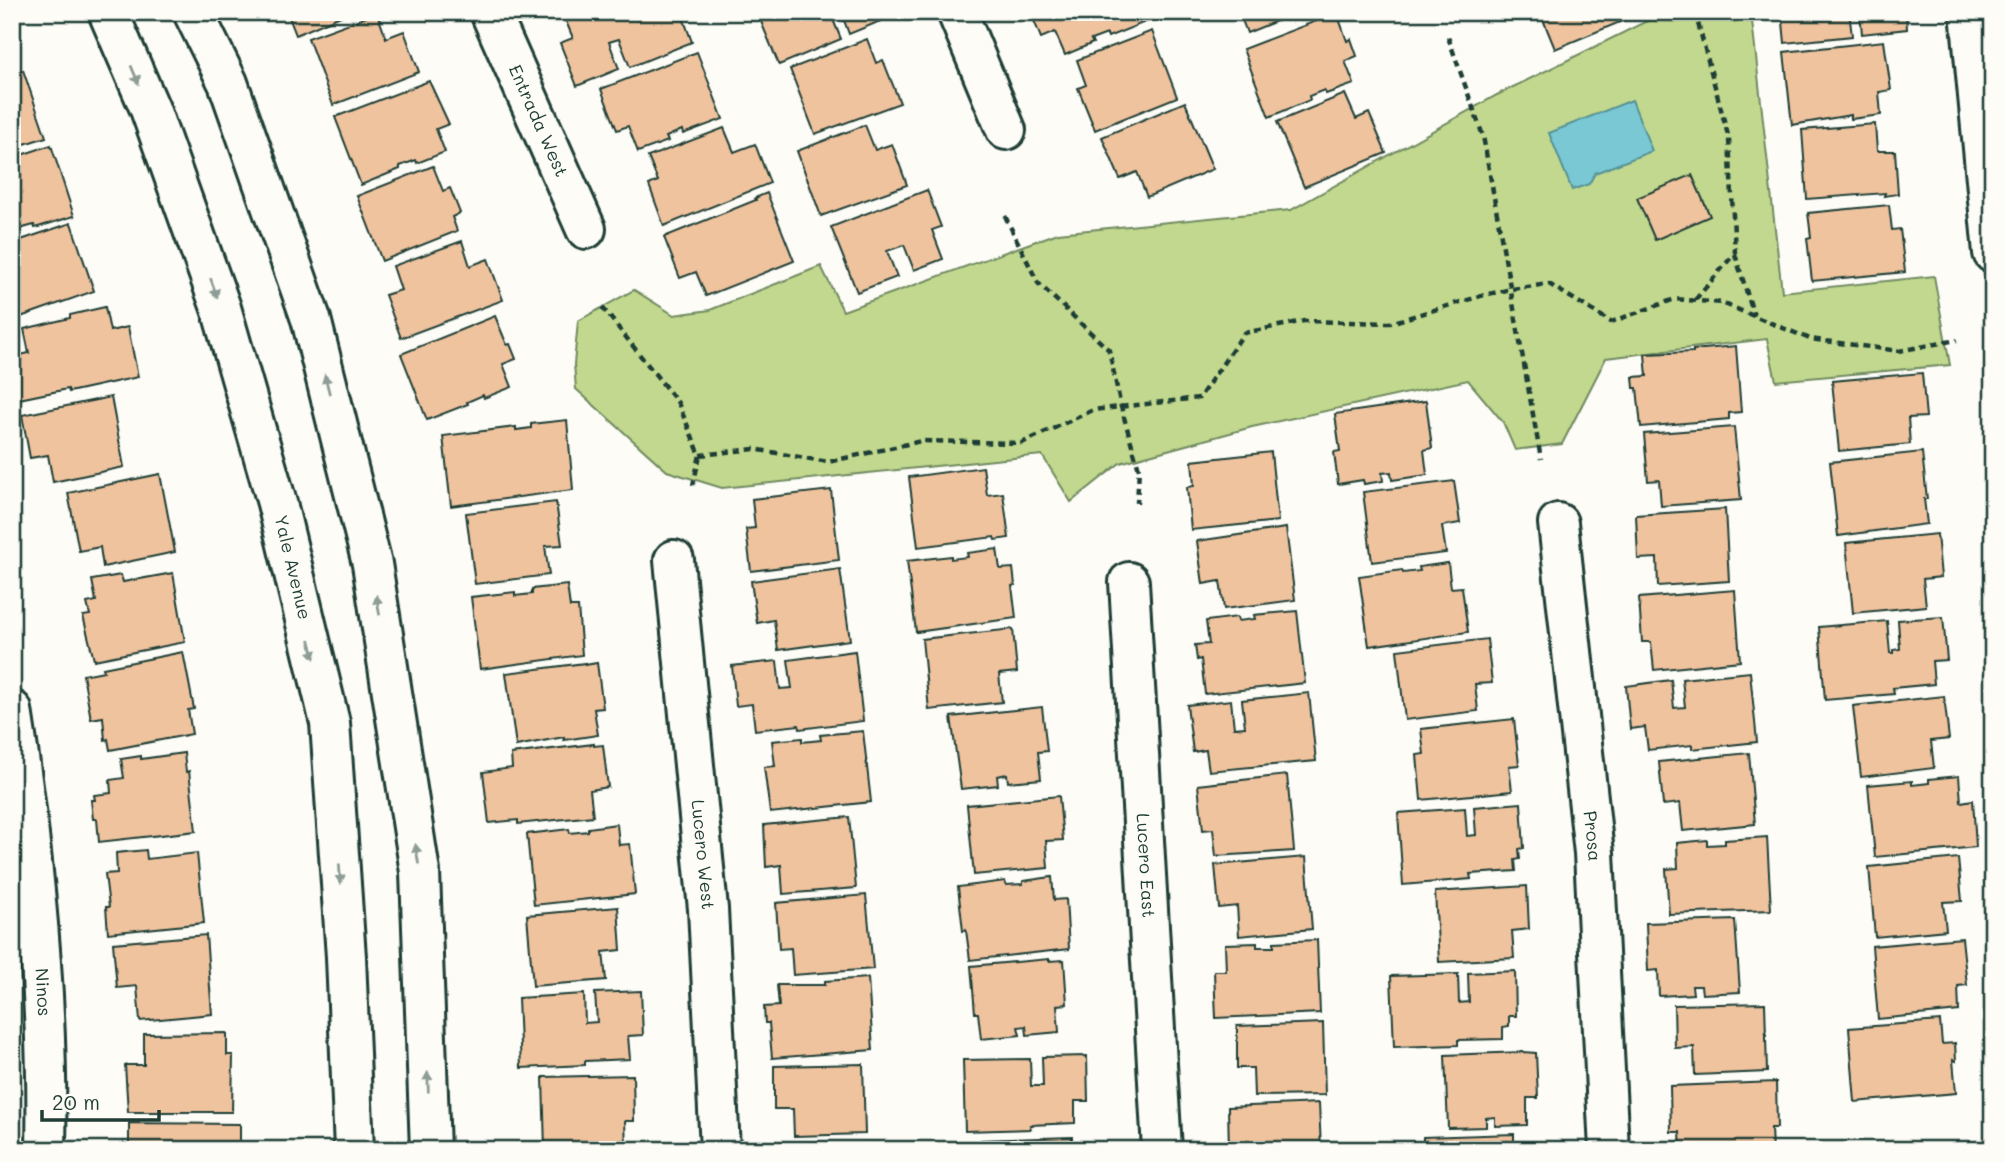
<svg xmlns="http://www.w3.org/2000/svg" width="2005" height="1162" viewBox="0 0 2005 1162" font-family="Mali,sans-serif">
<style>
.green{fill:#c1d88e;stroke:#708a61;stroke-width:2}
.water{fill:#79c8d4;stroke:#559094;stroke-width:2}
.building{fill:#f0c39f;stroke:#1f3d34;stroke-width:2}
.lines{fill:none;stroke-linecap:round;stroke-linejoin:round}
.minor-casing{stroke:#1f3d34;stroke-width:44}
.major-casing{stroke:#1f3d34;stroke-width:44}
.path{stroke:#1f3d34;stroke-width:4.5;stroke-dasharray:7 5;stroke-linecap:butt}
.minor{stroke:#fdfcf7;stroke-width:38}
.major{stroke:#fdfcf7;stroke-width:38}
.oneway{fill:#8e9c96}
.labels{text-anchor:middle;stroke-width:5;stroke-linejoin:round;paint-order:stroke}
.street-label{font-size:18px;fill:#1f3d34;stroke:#fdfcf7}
</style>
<rect width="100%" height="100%" fill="#fdfcf7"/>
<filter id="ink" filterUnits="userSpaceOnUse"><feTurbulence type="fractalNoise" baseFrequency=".0143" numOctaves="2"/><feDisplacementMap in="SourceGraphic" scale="14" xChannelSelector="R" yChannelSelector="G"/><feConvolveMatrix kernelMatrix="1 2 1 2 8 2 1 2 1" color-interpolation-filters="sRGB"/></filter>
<g filter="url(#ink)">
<polygon class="green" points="1665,12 1751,12 1782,292 1934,276 1950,365 1776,381 1767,339 1606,358 1562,444 1515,450 1503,422 1468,380 1252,427 1120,463 1071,502 1042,455 722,488 667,471 576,389 574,364 578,321 634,290 674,315 710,310 821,266 843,311 1058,233 1291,210 1497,95"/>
<polygon class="water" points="1632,100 1652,151 1595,173 1589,184 1572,190 1549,133"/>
<g class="building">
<polygon points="287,12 350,12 296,35"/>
<polygon points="582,12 681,12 692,42 630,67 619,39 609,42 619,69 577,86 560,43 573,38 565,19"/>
<polygon points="757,12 830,12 841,39 779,65"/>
<polygon points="841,12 891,12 893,16 849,34"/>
<polygon points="1036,12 1145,12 1148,21 1108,37 1107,34 1091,40 1093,43 1065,55 1055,32 1041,38 1033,18 1038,17"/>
<polygon points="1239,12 1299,12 1247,33"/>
<polygon points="1540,12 1636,12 1637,15 1555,49"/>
<polygon points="1782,12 1849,12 1852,36 1785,43"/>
<polygon points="1860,12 1906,12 1907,29 1862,34"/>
<polygon points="377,13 386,38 404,31 419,72 333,105 308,38"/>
<polygon points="1337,13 1347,41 1351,39 1357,56 1345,61 1354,84 1326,94 1324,90 1309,96 1310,100 1269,117 1243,49"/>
<polygon points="1152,31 1177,97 1095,130 1078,88 1086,85 1077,60"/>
<polygon points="867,39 876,63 883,60 900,103 815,134 790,69"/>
<polygon points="1884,41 1891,90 1879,92 1881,115 1851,119 1851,115 1792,125 1784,52"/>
<polygon points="697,52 723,119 683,134 682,130 666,137 668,141 638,152 628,126 617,130 601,89"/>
<polygon points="23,70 46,137 12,148 12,74"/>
<polygon points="429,81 449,124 436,129 445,152 417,163 416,160 400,166 400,169 361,185 335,117"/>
<polygon points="1345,94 1356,119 1369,113 1386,153 1304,187 1277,122"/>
<polygon points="1185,102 1213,169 1147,197 1137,172 1120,179 1102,137"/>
<polygon points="1875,124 1877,151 1895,151 1898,194 1884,196 1885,193 1807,199 1802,130"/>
<polygon points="865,125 875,150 892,144 907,185 821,216 797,151"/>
<polygon points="724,128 734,152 755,144 770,183 664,226 649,185 658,181 648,157"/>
<polygon points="51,145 74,216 35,228 34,225 16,230 18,234 12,235 12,158"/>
<polygon points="433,166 443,191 450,188 460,213 452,217 457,231 382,261 357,196"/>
<polygon points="1692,175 1710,216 1655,240 1637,198"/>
<polygon points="927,190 941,227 932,230 943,259 914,270 904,245 887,251 897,277 857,292 831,227"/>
<polygon points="767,193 794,261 706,296 696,272 680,278 664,237 756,200 755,198"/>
<polygon points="1889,205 1892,230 1900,229 1905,272 1812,281 1807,238 1811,237 1808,213"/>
<polygon points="71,223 94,291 12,320 12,243"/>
<polygon points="462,241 470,266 488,259 503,300 401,338 385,295 401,290 393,266"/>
<polygon points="105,307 110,331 128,327 138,377 69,392 68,389 19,399 12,357 29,353 24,329 70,318 70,315"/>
<polygon points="495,316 507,345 510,344 516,359 503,364 512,387 484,398 483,395 467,402 468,404 427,420 401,354"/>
<polygon points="1736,346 1741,412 1729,413 1729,419 1641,427 1637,388 1634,388 1633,377 1647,376 1645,354 1693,352 1693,350"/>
<polygon points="1922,373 1926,417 1908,418 1910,444 1839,451 1832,381"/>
<polygon points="111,397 124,467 53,482 48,455 30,458 22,415"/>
<polygon points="1426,401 1432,448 1424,450 1427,475 1392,480 1391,472 1382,473 1383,481 1364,484 1363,480 1338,484 1334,452 1340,451 1335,414"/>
<polygon points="567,420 573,490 451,506 443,436 516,427 516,430 531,428 531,424"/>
<polygon points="1734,427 1741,500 1661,506 1659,480 1648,481 1644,434"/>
<polygon points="1271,452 1278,521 1191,530 1187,487 1194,486 1192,461"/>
<polygon points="1922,452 1927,499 1924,499 1927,524 1838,536 1830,462"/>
<polygon points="983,467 987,495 1003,493 1009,538 995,540 994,537 918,547 909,477"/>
<polygon points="160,474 175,552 103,567 100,547 79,551 68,493"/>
<polygon points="1454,481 1460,523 1442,526 1446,553 1372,562 1363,492"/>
<polygon points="831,490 839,560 751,571 746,529 755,528 752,499"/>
<polygon points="556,502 562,545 545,546 549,575 475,584 466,513"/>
<polygon points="1725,509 1729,581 1658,586 1657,558 1638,559 1636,515"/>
<polygon points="1286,528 1295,600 1224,609 1220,581 1203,584 1197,541"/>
<polygon points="1937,534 1941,577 1923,579 1926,606 1853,613 1846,543"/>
<polygon points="997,549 1000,569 1013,568 1015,585 1012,586 1016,618 916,632 907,561 951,556 951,559 968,557 967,553"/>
<polygon points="1448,563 1451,588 1462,587 1468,632 1369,646 1359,576 1402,570 1403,573 1420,571 1419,567"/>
<polygon points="840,569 850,640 778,650 774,620 757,623 751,581"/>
<polygon points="173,573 185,642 94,660 83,616 90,615 87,603 96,601 92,580 121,575 123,582"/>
<polygon points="567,585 570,607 578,607 582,655 480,669 471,597 515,592 515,596 532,594 532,589"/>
<polygon points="1735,590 1740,661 1654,670 1651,642 1642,642 1639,598"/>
<polygon points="1297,611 1305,683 1205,694 1201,659 1197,660 1195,645 1209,644 1206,621 1237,617 1238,621 1255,619 1254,615"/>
<polygon points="1943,617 1947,660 1932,661 1934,684 1893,688 1894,694 1825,700 1819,627 1887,621 1890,653 1893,653 1893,650 1900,649 1898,620"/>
<polygon points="1013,629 1017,672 999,674 1002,702 929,710 922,639"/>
<polygon points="1487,639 1492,683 1475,684 1478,711 1405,720 1397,650"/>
<polygon points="855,651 863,721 800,729 799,725 755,730 752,704 736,706 732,666 777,661 780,689 792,688 788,660"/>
<polygon points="183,652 194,709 188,710 192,734 110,750 108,739 105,740 103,717 91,719 83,675 104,671 103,668"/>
<polygon points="585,663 585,665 597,663 603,708 594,709 598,735 564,740 564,737 516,746 506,673"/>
<polygon points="1750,672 1757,742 1692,749 1692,745 1648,750 1645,727 1630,729 1626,686 1671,680 1674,708 1685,707 1682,679"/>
<polygon points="1309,693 1316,761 1209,771 1206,750 1193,752 1187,705 1231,700 1234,728 1245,727 1242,700"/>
<polygon points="1944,696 1949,739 1931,741 1934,768 1861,777 1853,706"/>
<polygon points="1042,707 1047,751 1038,752 1041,779 1008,782 1007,774 997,776 998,785 961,789 951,717"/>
<polygon points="1514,719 1519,765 1509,766 1512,791 1421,800 1417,755 1424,754 1421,729"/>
<polygon points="863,731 871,802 770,813 764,767 775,766 772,741 802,738 802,742 821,740 820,735"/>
<polygon points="594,744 594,746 603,745 608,787 590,790 593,816 518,824 518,820 489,823 483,772 512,768 511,754"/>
<polygon points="184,753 186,772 189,771 196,831 99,842 97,819 93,819 91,800 95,800 94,795 111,793 110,780 124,778 121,759 141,756 141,759"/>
<polygon points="1749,753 1755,824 1683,831 1680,803 1663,805 1659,762"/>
<polygon points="1287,775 1294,851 1216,856 1213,829 1203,830 1198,785"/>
<polygon points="1959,776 1961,802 1973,800 1976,847 1875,857 1868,785 1912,781 1912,785 1929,783 1929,779"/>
<polygon points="1059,796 1063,840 1046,841 1048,868 974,875 967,805"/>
<polygon points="1521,803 1524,848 1519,849 1520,859 1515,860 1516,871 1470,874 1471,879 1403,885 1398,813 1465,808 1467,836 1476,835 1474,807"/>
<polygon points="849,817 856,888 783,894 781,865 766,867 764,825"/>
<polygon points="617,824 619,845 630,844 635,894 534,905 527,834 569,829 570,833 588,831 588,828"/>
<polygon points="1767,837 1771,910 1669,914 1666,869 1678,868 1677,843 1707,840 1707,845 1725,844 1725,840"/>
<polygon points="146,850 147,859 197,853 204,923 108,933 106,907 109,907 105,874 117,873 116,853"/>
<polygon points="1306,857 1312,929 1239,936 1237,906 1219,908 1215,865"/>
<polygon points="1958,858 1962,901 1943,902 1946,930 1875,937 1869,867"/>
<polygon points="1052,877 1054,900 1066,899 1069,949 970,960 966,930 963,931 958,887 1005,881 1006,885 1023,884 1023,881"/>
<polygon points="1527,886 1529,929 1512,931 1514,958 1439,962 1435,892"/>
<polygon points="866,895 873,969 793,975 791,948 779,949 776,903"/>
<polygon points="618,907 621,950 603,952 606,980 533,986 527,915"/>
<polygon points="1735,920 1740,992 1702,994 1701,986 1692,986 1693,994 1659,996 1658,970 1648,971 1646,923"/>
<polygon points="206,935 212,1014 140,1021 137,986 117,988 113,943"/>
<polygon points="1962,938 1967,985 1958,986 1959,1011 1878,1019 1872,946"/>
<polygon points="1317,940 1320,1013 1216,1018 1214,971 1226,971 1225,944 1257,943 1257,947 1274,947 1274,942"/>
<polygon points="1049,959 1049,961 1064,960 1067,1004 1057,1005 1059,1032 1027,1035 1026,1026 1018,1027 1020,1035 981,1039 978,1013 975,1013 971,966"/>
<polygon points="1515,971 1516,1016 1509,1016 1509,1026 1503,1027 1503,1039 1458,1040 1458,1045 1394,1047 1391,976 1458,974 1459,1003 1469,1002 1468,973"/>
<polygon points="868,978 873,1050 772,1058 769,1023 765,1023 764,1007 779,1006 777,985 825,985 825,981"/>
<polygon points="641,991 643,1035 628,1036 630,1059 585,1061 585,1065 521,1068 518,998 584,994 585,1023 597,1022 595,993"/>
<polygon points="1765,1003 1767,1072 1695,1075 1694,1047 1675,1048 1674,1005"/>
<polygon points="1940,1021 1942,1044 1955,1043 1956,1061 1953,1060 1956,1093 1855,1102 1849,1028"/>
<polygon points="1323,1023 1325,1095 1254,1096 1253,1068 1237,1068 1237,1026"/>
<polygon points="227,1033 227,1055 233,1055 232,1112 128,1112 125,1065 144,1065 144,1034"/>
<polygon points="1523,1052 1536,1053 1538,1098 1527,1098 1527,1125 1495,1126 1495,1117 1486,1118 1486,1127 1448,1128 1445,1055"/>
<polygon points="1087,1056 1088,1101 1075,1101 1075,1123 1030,1125 1031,1129 965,1131 963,1060 1030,1059 1031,1086 1043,1086 1042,1057"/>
<polygon points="863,1064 865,1134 794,1136 793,1109 774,1109 774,1066"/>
<polygon points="633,1075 634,1121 625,1121 626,1147 545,1150 543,1077"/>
<polygon points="1776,1082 1777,1128 1771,1128 1772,1150 1681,1150 1680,1132 1671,1132 1670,1086"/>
<polygon points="1319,1103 1321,1150 1229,1150 1228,1107"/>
<polygon points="129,1123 240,1124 240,1150 129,1150"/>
<polygon points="1514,1134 1514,1150 1423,1150 1423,1137"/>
<polygon points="1072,1137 1072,1150 981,1150 981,1140"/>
<polygon points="876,1143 877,1150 787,1150 787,1148"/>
</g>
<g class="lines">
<defs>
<g id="minor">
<path id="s1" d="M490 12 586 229"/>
<polyline points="957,12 1006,130"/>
<polyline points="1970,12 1993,253"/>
<path id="s2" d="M1558 523 1594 853 1609 1150"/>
<path id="s3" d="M674 560 708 909 720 1150"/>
<path id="s4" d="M1129 582 1162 1150"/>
<path id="s5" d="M12 710C34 852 49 1005 46 1150"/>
</g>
<g id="major">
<path id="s6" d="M108 12 150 109 221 308 277 503 330 723 346 957 354 1150"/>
<polyline points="193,12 228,83 311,319 372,564 420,872 430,1150"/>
</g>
</defs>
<use href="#minor" class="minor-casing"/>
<use href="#major" class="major-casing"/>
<g class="path">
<polyline points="1695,12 1729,139 1735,253 1695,300"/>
<polyline points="1448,37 1483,136 1541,459"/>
<polyline points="1005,216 1038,283 1109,350 1121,407 1139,469 1137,503"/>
<polyline points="1735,254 1754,316"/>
<polyline points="602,307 678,403 700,455 693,485"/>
<polyline points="700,455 754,449 828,462 921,441 1022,443 1093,410 1199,398 1244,333 1304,321 1390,323 1488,294 1512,289 1549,284 1611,322 1675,299 1722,303 1810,339 1899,351 1957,340"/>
</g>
<use href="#minor" class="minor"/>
<use href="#major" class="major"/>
</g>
<defs><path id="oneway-solid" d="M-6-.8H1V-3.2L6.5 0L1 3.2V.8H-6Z" transform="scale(1.75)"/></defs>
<g class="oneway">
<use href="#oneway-solid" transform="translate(135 75) rotate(67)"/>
<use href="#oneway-solid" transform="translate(214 288) rotate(70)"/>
<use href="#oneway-solid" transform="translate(327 384) rotate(-104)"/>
<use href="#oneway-solid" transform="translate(378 605) rotate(-99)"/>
<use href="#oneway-solid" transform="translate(312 649) rotate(76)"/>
<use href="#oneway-solid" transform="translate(417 854) rotate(-99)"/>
<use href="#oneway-solid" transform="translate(340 874) rotate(86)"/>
<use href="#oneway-solid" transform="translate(428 1082) rotate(-92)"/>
</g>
</g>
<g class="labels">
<g class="street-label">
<text dy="6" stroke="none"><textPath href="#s1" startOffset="119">Entrada West</textPath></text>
<text dy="6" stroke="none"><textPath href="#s6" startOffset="586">Yale Avenue</textPath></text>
<text dy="6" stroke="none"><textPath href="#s2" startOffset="315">Prosa</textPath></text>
<text dy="6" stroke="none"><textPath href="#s3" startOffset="296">Lucero West</textPath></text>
<text dy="6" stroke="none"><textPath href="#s4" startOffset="284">Lucero East</textPath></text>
<text dy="6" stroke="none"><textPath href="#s5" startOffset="284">Ninos</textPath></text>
</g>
</g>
<rect width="2005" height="1162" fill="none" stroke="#fdfcf7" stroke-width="42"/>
<rect x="21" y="21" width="1963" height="1120" fill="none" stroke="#1f3d34" stroke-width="2.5" filter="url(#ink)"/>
<path d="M42 1110v10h117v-10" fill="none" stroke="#1f3d34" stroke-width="3.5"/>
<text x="52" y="1110" font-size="21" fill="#1f3d34" stroke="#fdfcf7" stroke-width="5" paint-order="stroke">20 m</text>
</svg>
